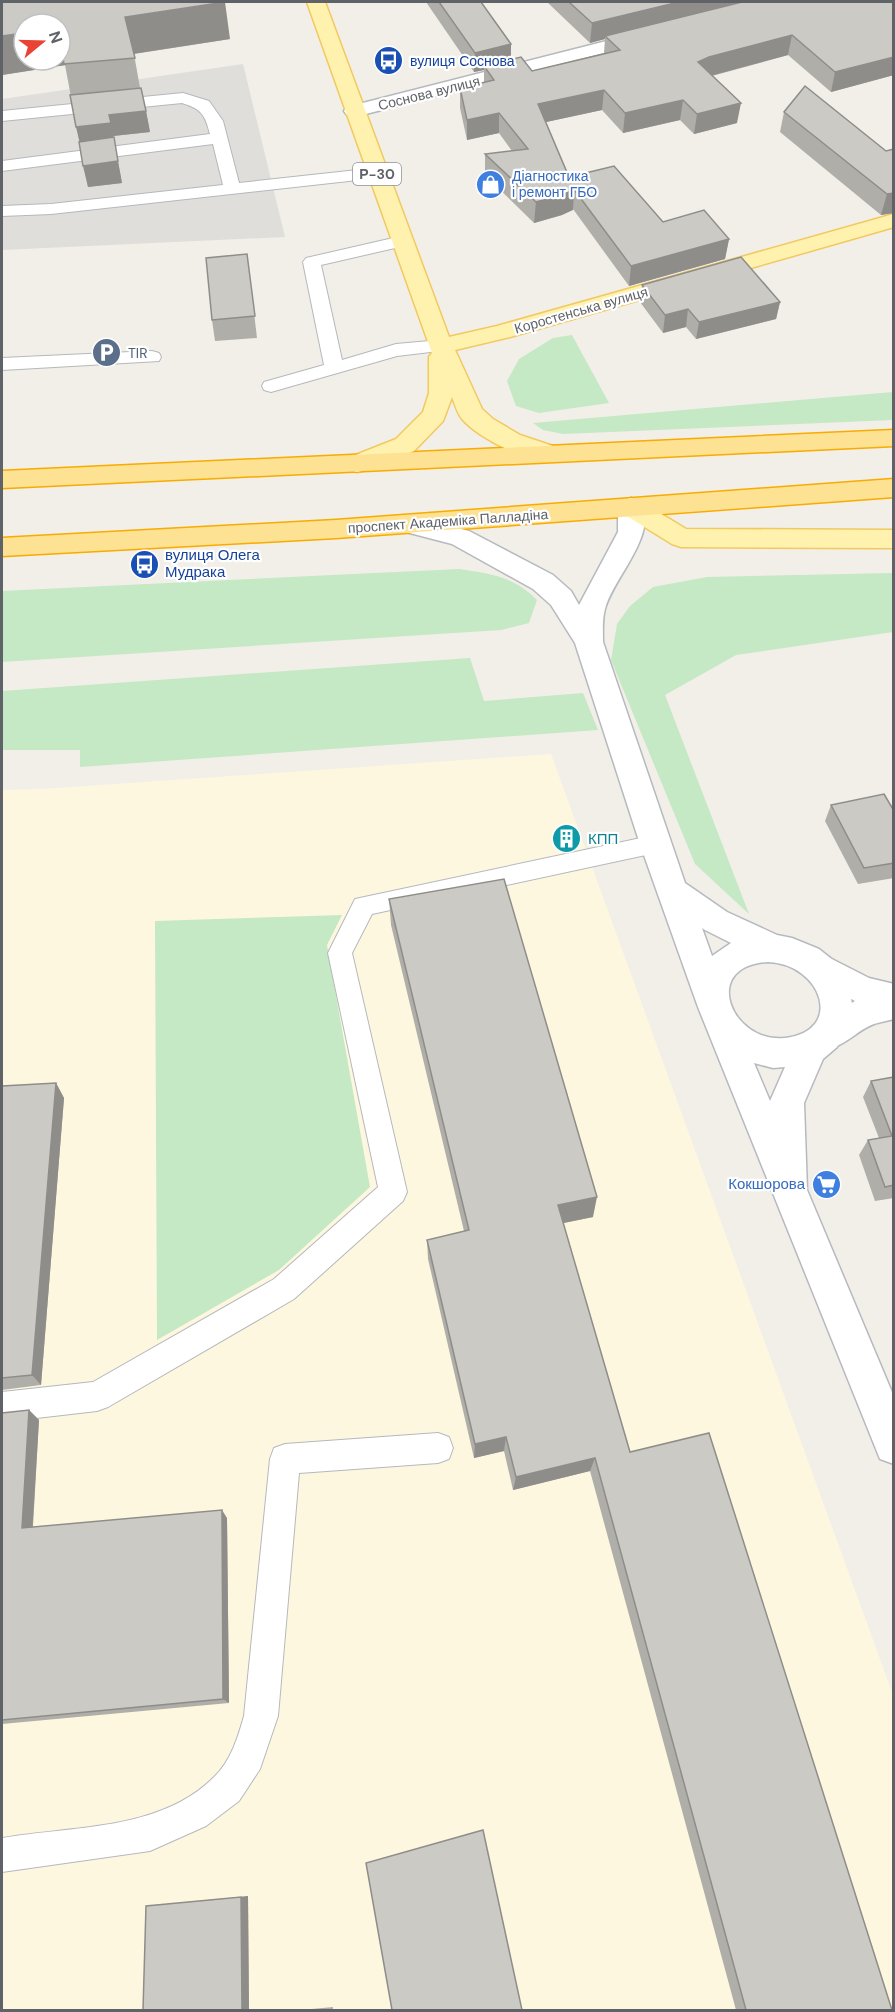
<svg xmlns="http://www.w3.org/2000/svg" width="895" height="2012" viewBox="0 0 895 2012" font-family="'DM Sans',sans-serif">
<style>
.commercial{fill:#fef7e0}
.industrial{fill:#e0deda}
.green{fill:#c5e8c5}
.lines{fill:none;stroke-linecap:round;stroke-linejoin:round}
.lane-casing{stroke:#b5b8bc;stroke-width:2}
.street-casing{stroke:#b5b8bc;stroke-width:3}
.secondary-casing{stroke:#b6babf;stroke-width:3}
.primary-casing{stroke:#f2c960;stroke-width:3}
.highway-casing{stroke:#f9ab00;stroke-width:3}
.lane{fill:#fff;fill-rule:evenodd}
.street{fill:#fff;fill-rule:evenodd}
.secondary{fill:#fff;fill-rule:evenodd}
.primary{fill:#fff2af;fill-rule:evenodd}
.highway{fill:#fde293;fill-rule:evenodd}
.wall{fill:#afaea9}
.shaded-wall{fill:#8f8d8a}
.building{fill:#cccac5;stroke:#8f8d8a;stroke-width:1.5}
.labels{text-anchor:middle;stroke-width:4.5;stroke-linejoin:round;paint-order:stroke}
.far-transit-label{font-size:14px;fill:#164399;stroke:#fff;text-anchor:start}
.far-street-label{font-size:14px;fill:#5f6368;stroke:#fff}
.shield{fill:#fff;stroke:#8f9295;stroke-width:1.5}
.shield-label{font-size:14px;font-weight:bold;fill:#5f6368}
.far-shop-label{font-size:14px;fill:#366cbe;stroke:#fff;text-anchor:start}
.far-service-label{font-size:14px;fill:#4e5e75;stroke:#fff;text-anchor:start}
.transit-label{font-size:15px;fill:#164399;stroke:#fff;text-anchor:start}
.culture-label{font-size:15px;fill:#0d838f;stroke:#fff;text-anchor:start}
.shop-label{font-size:15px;fill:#366cbe;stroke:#fff;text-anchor:end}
</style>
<rect width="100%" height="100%" fill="#f1efe8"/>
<polygon class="commercial" points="551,754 893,1695 893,2010 2,2010 2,790 42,789"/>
<polygon class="industrial" points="243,64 285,237 2,250 2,99"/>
<g class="green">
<polygon points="572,335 609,403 539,413 516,406 507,381 519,359 553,338"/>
<polygon points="893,392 893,420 563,434 543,430 533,423"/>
<path d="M459 569C491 574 513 576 537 600L529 623 501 630 2 662V591Z"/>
<polygon points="893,573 893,632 736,655 665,695 749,914 695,864 611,660 617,624 630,606 653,587 707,577"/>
<polygon points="470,658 484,701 583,693 598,730 80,767 80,750 2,750 2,691"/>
<polygon points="342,915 327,945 370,1187 279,1270 157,1340 155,921"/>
</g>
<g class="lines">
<defs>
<g id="lane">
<path d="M183 93 209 101 223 121 239 183 376 168 384 173 376 178 51 214 2 216V206L51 204 223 185 213 144 2 171V161L210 134C205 115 202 109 182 103L2 121V111Z"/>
<polygon points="402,236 408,237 411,241 408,245 321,265 342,360 396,344 441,340 447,342 450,346 447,350 397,356 271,392 264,390 262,386 264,382 324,365 303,262 306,258"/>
<polygon points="152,351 159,353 161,357 159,361 2,370 2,358"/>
<polygon points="655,835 663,837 667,844 663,851 655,853 372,914 352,953 407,1192 403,1201 294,1299 108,1407 97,1411 2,1422 2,1392 93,1382 274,1279 378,1187 328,953 355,899"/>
<path d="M438 1433 449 1437 453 1448 449 1459 438 1463 299 1473 278 1716 260 1769 239 1801 206 1826 150 1851 2 1872V1838C71 1826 161 1831 214 1777 231 1761 238 1737 244 1716L270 1459 274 1448 285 1444Z"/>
</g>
<g id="street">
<polygon points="646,31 653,33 656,37 653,41 354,117 347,115 344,111 347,107"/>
<path d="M818 952 869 978 894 984V1019C887 1021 880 1022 874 1024 852 1032 839 1056 813 1046L808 1036 813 1026 855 1001 807 976 802 966 807 956Z"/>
</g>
<path id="secondary" d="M631 498 640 501C660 533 613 578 605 609 602 619 603 632 603 642L685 883 727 912 777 935 792 938 819 949 834 961 849 989 853 1009 848 1028 837 1047 823 1059 804 1103 807 1190 894 1397V1464L880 1459 698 1007 640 844 575 643 551 605 533 589 452 544 402 531 398 525 402 519 411 516 469 531 553 575 571 591 579 605 618 532V507L622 501ZM702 928 705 930 731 943 712 956ZM768 962C822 964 845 1031 785 1038 732 1044 699 966 768 962ZM754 1063 773 1068 785 1067 770 1101Z"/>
<g id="primary">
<path d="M307 2H325L449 337 497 326 894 214V227L510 337 455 350 482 409 493 419 520 435 559 448 563 454 559 460C534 467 478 438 462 419 457 413 455 404 452 397L443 421 414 451 366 470 357 472 348 470 344 464 348 458 396 439 423 412 429 393V357L432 353Z"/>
<polygon points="631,498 640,501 686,529 894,530 894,548 681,547 672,544 622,513 618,507 622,501"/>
</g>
<g id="highway">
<polygon points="894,430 894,446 2,488 2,471"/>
<polygon points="894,479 894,497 336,538 2,556 2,538 336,520"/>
</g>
</defs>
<use href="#lane" class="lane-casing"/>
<use href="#street" class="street-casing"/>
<use href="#secondary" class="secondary-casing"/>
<use href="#primary" class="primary-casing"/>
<use href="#highway" class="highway-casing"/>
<use href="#lane" class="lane"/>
<use href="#street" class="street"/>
<use href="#secondary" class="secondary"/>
<use href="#primary" class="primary"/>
<use href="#highway" class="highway"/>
</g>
<g class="wall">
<polygon points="2,2 230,39 134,54 140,88 146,111 150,132 113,136 122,183 88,187 65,65 2,75"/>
<polygon points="426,2 481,2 511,44 511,60 532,71 604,53 605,39 590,43 547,2 894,2 894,75 831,92 788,55 712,76 737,123 694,134 680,120 623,133 602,110 546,122 569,177 663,222 729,239 725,259 629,286 573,209 562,215 534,223 485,175 485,154 512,151 499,133 467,140 460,108 460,88 484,83 484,70 474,72"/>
<polygon points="784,112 886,151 894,149 894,213 881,215 780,132"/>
<polygon points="247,254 257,338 215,341 212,320"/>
<polygon points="642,285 780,302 776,319 696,339 686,327 663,333 640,302"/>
<polygon points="831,805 894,811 894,878 858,884 825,821"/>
<polygon points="389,899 593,1217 563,1223 630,1452 892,2010 736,2010 590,1471 513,1490 504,1451 474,1458 428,1259 427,1240 464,1231 391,925"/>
<polygon points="894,1077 894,1198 875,1201 859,1155 868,1140 879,1138 863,1097 871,1081"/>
<polygon points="56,1083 64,1098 41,1385 2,1390 2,1086"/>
<polygon points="29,1410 39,1420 33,1527 227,1518 229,1703 2,1724 2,1413"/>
<polygon points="248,1896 249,2010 143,2010 146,1906"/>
<polygon points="333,2007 333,2010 301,2010"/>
</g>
<g class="shaded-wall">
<polygon points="225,2 230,39 132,54 125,17"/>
<polygon points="679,2 755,2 605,36 605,39 590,43 592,23"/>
<polygon points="24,33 24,60 60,60 60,38 66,65 2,75 2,36"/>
<polygon points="792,35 788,55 706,77 698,62 709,57"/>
<polygon points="511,44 511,63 484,66 484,70 474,72 475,53"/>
<polygon points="894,57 894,75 831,92 835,72"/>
<polygon points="604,90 602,110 537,124 538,104"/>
<polygon points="683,100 680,120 623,133 625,113"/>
<polygon points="741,103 737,123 694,134 697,114"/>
<polygon points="146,111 150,132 113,136 115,144 81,148 76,127 109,115"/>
<polygon points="499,113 499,133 467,140 467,120"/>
<polygon points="118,161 122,183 88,187 83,166"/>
<polygon points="574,190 573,210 562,215 534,223 536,202"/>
<polygon points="894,193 894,213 881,215 887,194"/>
<polygon points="729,239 725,259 629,286 631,266"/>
<polygon points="780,302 776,319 696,339 699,322"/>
<polygon points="688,309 686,327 663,333 665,315"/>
<polygon points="56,1083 64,1098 41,1385 32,1375"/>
<polygon points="597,1197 593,1217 554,1225 558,1205"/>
<polygon points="29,1410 39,1420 32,1536 22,1528"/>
<polygon points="506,1437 504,1451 474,1458 475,1444"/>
<polygon points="595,1458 590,1471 513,1490 516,1477"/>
<polygon points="222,1510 227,1518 229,1703 223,1699"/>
<polygon points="248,1896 249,2010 242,2010 241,1897"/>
</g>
<g class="building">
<polygon points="2,2 225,2 125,17 135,58 64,64 60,40 60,24 24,24 24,33 2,36"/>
<polygon points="439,2 481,2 511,44 475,53"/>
<polygon points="569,2 679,2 592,23"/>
<polygon points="742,2 894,2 894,57 835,72 792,35 709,57 698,62 741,103 697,114 683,100 625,113 604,90 538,104 569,177 614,166 663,222 704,210 729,239 631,266 573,188 574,190 564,194 536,202 485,154 528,149 499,113 467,120 460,88 494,80 484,66 521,57 532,71 620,50 605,36"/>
<polygon points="805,86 886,151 894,149 894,193 887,194 784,112"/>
<polygon points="141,88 146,111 109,115 111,123 76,127 70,95"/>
<polygon points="114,137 118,161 83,166 79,142"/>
<polygon points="247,254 255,316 212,320 206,258"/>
<polygon points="741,257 780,302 699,322 688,309 665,315 642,285"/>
<polygon points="884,794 894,811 894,863 864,868 831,805"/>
<polygon points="504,879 597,1197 558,1205 630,1452 709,1433 892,2010 746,2010 595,1458 516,1477 506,1437 475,1444 427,1240 469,1230 389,899"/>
<polygon points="894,1077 894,1185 885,1187 868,1140 892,1136 871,1081"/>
<polygon points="56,1083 32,1375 2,1378 2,1086"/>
<polygon points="29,1410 22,1528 222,1510 223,1699 2,1720 2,1413"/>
<polygon points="483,1830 522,2010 392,2010 366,1863"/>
<polygon points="241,1897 242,2010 143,2010 146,1906"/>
</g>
<defs>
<symbol id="bus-disc" viewBox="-11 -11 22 22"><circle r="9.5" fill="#1a4fb4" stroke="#fff"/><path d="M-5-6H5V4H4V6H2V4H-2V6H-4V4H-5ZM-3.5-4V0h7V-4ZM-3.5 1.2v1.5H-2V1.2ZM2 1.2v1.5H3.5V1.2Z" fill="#fff"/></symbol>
<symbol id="shop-disc" viewBox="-11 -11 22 22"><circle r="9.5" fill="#3f7fe0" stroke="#fff"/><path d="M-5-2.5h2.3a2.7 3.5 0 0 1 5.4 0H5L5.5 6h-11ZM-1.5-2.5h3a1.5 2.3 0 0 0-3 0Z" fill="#fff"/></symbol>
<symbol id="parking-disc" viewBox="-11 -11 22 22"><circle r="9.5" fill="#5c6f8a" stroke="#fff"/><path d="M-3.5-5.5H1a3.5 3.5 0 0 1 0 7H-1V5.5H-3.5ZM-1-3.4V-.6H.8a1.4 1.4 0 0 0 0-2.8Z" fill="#fff"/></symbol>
<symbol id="building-disc" viewBox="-11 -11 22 22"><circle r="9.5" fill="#0f9aa8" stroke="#fff"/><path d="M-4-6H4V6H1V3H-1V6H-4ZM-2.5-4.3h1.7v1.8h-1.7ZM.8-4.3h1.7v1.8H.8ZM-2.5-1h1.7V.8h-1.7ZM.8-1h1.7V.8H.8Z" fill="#fff"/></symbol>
<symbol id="supermarket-disc" viewBox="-11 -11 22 22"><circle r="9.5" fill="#3f7fe0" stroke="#fff"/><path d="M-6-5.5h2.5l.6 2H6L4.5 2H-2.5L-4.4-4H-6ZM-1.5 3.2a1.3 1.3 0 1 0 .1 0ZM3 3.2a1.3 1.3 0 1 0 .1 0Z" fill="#fff"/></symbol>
</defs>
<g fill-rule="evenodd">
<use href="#bus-disc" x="372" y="44" width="33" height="33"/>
<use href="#shop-disc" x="474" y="168" width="33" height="33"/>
<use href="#parking-disc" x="90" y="336" width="33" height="33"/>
<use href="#bus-disc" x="128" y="548" width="33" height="33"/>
<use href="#building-disc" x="550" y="822" width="33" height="33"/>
<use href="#supermarket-disc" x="810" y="1168" width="33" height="33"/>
</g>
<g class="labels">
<g class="far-transit-label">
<text x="410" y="66">вулиця Соснова</text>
</g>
<g class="far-street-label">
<text transform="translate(429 93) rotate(-14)" y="5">Соснова вулиця</text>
<text transform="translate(581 310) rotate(-16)" y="5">Коростенська вулиця</text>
<text transform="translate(448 521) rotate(-4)" y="5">проспект Академіка Палладіна</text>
</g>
<rect class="shield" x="353" y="163" width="48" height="22" rx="4.5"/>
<g class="shield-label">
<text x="377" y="179">Р-30</text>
</g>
<g class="far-shop-label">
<text x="512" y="181">Діагностика<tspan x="512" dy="16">і ремонт ГБО</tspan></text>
</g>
<g class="far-service-label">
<text x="128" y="358">TIR</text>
</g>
<g class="transit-label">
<text x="165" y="560">вулиця Олега<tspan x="165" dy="17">Мудрака</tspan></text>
</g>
<g class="culture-label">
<text x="588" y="844">КПП</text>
</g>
<g class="shop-label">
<text x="805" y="1189">Кокшорова</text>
</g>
</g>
<rect width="895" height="2012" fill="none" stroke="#5f6368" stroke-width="6"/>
<g transform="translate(42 42) rotate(71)"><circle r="28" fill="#ffffff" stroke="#bfc1c3" stroke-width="1.5"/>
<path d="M0-4.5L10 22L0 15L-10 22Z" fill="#ea4335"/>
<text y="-9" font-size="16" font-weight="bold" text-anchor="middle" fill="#5f6368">N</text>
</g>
</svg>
